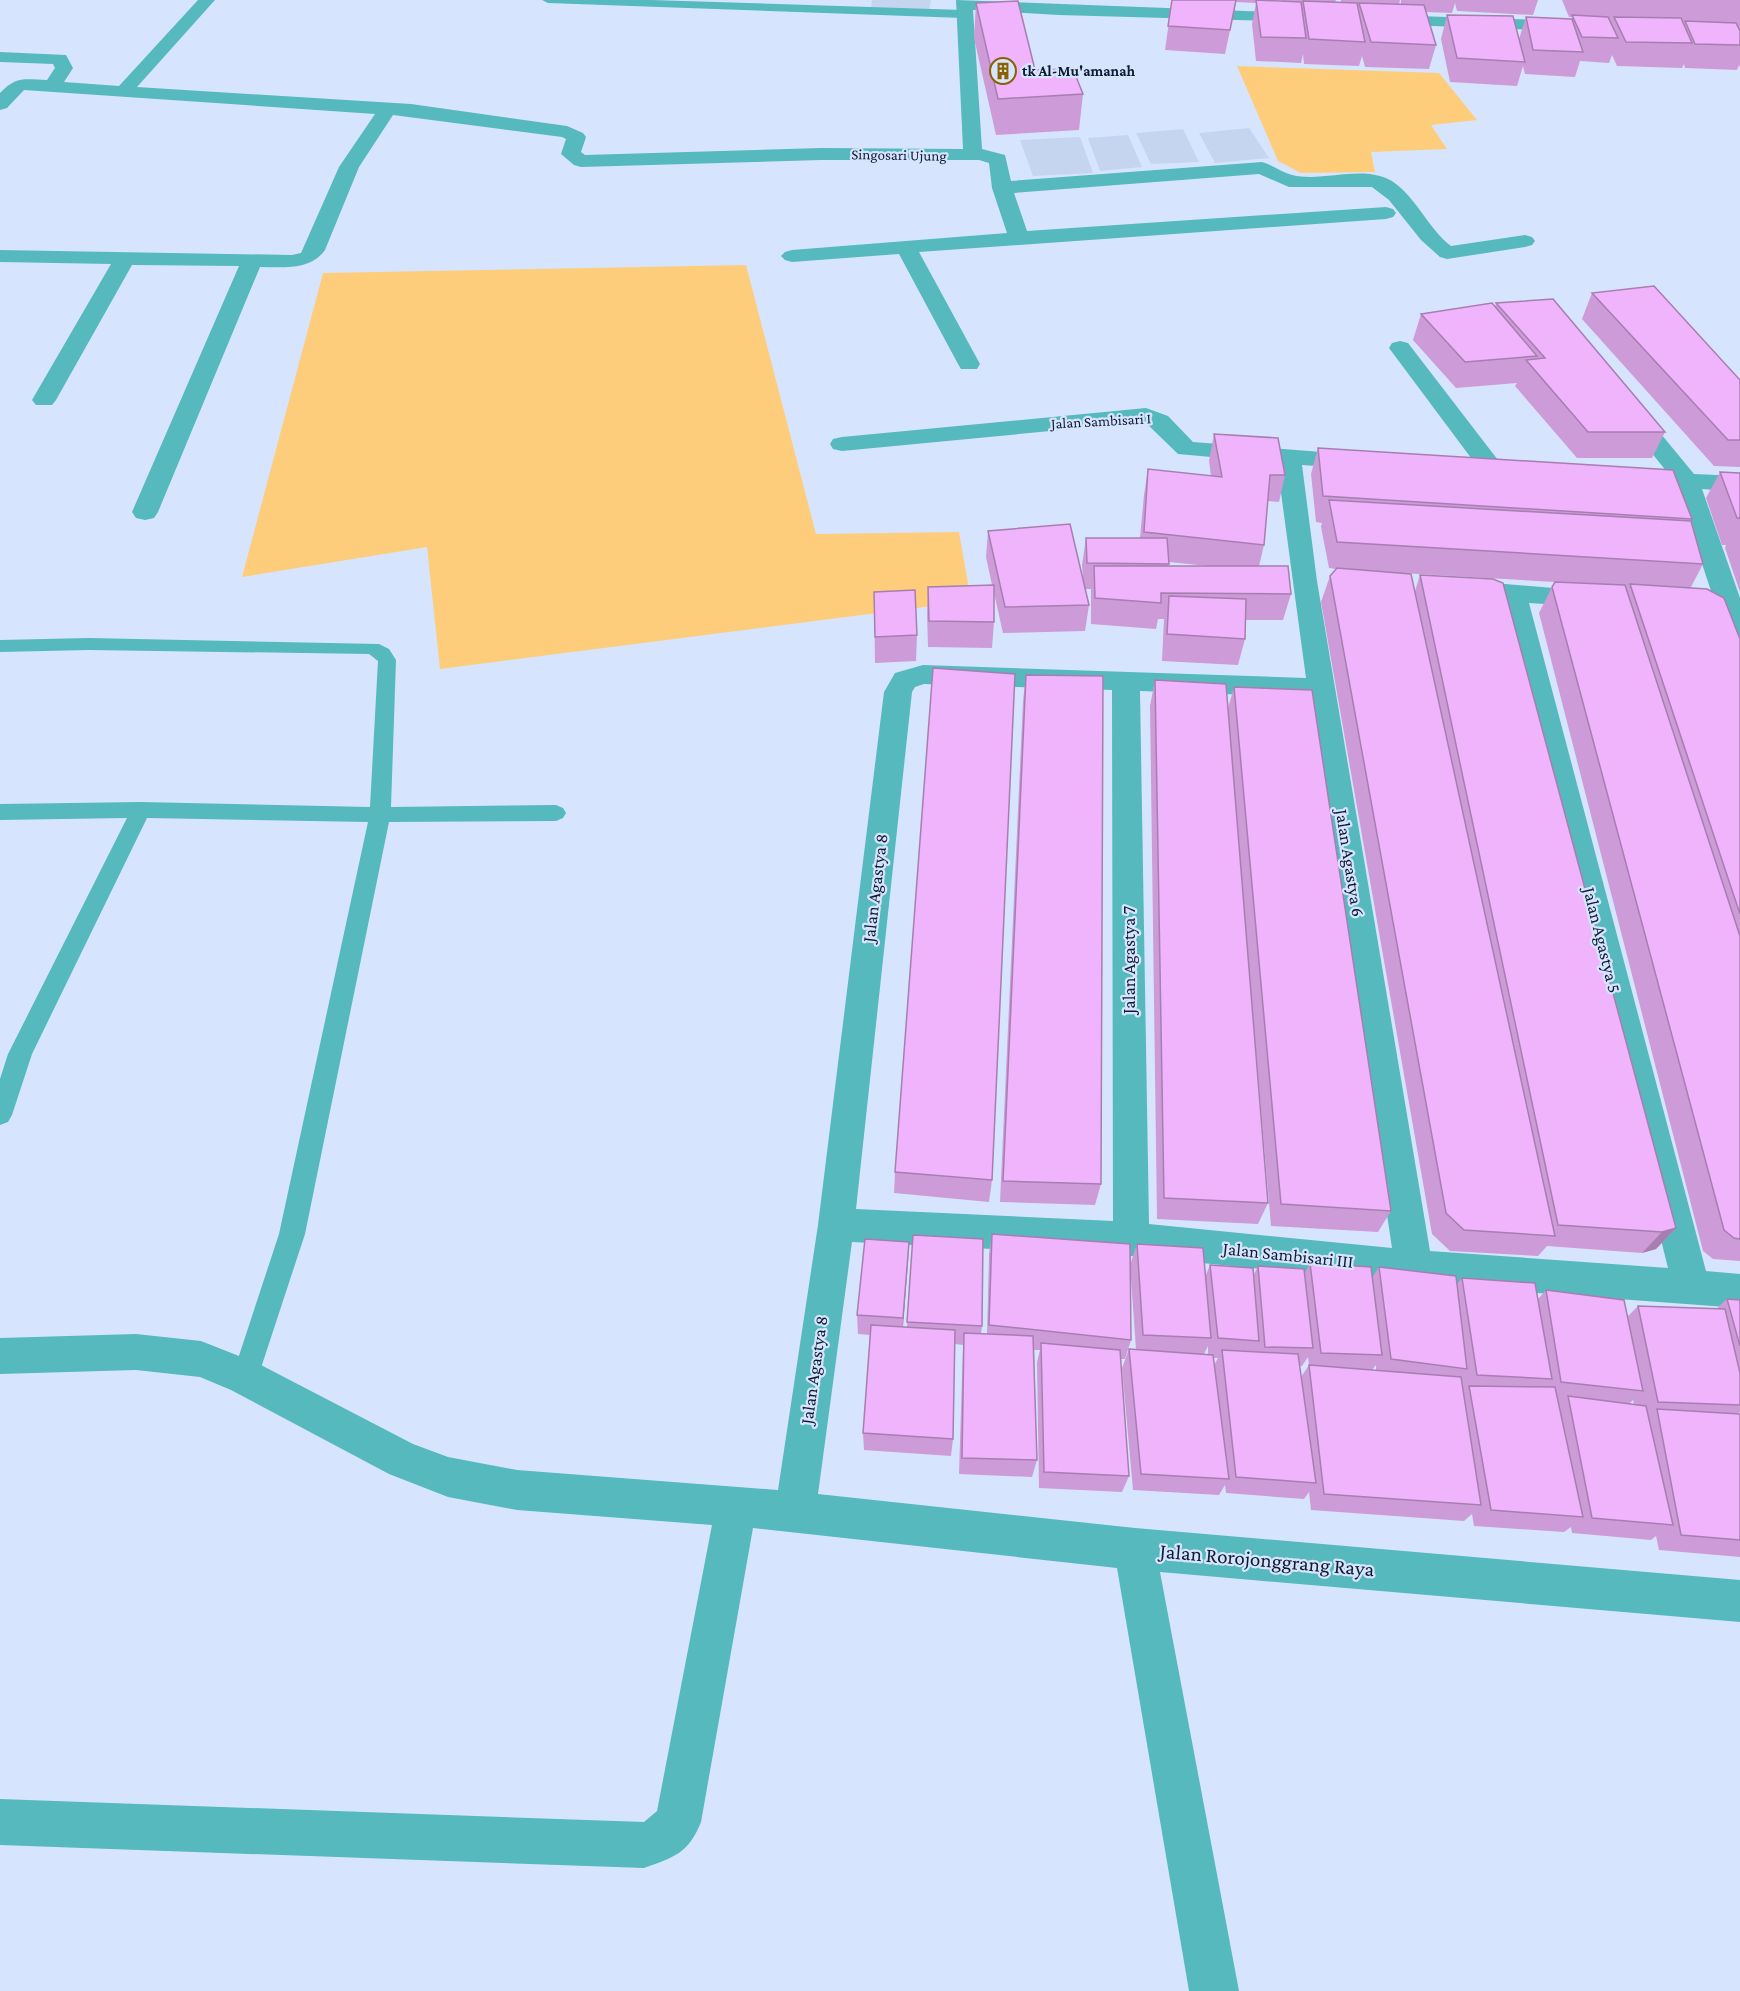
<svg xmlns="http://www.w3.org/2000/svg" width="1740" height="1991" viewBox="0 0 1740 1991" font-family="'Crimson Pro',serif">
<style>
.built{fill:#c5d5f0}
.green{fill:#fdcd7b}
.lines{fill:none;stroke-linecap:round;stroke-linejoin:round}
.service{fill:#56b9be;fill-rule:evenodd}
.minor{fill:#56b9be;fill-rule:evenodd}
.wall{fill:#ce9bd9;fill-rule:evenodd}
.shaded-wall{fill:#a77eb0}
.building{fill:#efb4fc;stroke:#a77eb0;stroke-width:1.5}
.labels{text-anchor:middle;stroke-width:4.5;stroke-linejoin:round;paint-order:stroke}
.far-poi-label{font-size:15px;font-weight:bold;fill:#0f1b31;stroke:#d6e5fd;text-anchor:start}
.far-street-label{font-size:15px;fill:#0f1b31;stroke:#d6e5fd}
.street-label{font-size:18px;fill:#0f1b31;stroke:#d6e5fd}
.near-street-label{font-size:21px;fill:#0f1b31;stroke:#d6e5fd}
</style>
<rect width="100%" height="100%" fill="#d6e5fd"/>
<g class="built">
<polygon points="872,0 931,0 929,10 871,8"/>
<polygon points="1249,128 1269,158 1215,163 1199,133"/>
<polygon points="1183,129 1199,162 1151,164 1136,133"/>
<polygon points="1128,135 1142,167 1100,171 1088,138"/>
<polygon points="1080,137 1093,173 1033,176 1020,140"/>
</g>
<g class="green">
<polygon points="1237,66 1439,73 1477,120 1431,125 1447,149 1371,152 1375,172 1301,173 1278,161"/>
<polygon points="746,265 816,534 959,532 971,601 440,669 427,547 242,577 323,273"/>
</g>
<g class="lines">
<g class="service">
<polygon points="542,0 651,0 963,10 969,14 963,18 548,3"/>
<polygon points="89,638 379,644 389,649 396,660 391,807 556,805 563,808 566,813 563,818 556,821 389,822 305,1234 258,1377 254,1386 245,1390 236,1386 232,1377 279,1234 368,822 147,818 32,1054 12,1115 8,1122 0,1125 0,1079 8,1054 127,818 0,820 0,804 141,802 370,807 378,661 369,654 89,650 0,652 0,640"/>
</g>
<g class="minor">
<path d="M198 0H215L137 87 411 104 567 126 583 133 586 137 581 152 585 155 821 148 963 149 956 0 1298 13 1307 18 1304 22 1059 15 973 10 982 149 1005 155 1011 181 1262 162C1273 165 1281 172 1292 175 1325 183 1367 162 1396 184 1418 201 1429 229 1451 246L1525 235 1532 237 1535 241 1532 245 1525 247 1447 259 1440 257 1421 240 1389 200 1372 187H1289L1259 174 1014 193 1027 231 1386 207 1393 209 1396 213 1393 217 1386 219 919 252 980 364 977 369H961L958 364 899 254 792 262 785 260 781 256 785 252 792 250 1007 233 992 188 989 163 979 160H821L581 167 574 165 561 154 566 139 562 137 393 115 359 167 325 250C310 271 283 267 260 267L158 512 154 518 145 520 136 518 132 512 239 266 132 265 56 400 52 405H36L32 400 111 264 0 262V250L292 255 301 253 339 167 375 114 24 90 7 108 0 110V93C16 76 24 79 47 80L55 68 53 64 0 62V52L66 55 73 68 64 82 119 86Z"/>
<polygon points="1385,15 1568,21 1577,26 1568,31 1379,24 1376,20 1379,16"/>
<polygon points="1400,341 1408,343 1501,464 1504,469 1501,474 1492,476 1483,474 1389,348 1392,343"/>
<polygon points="1630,404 1638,406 1694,474 1740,476 1740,492 1702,489 1740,598 1740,647 1730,644 1719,615 1673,610 1669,604 1673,598 1682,595 1713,597 1677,488 1625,483 1622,478 1625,473 1634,471 1667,472 1618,411 1622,406"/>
<path d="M1146 408 1168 416 1193 442 1361 455 1370 457 1373 462 1370 467 1361 469 1302 465 1317 581 1430 1251 1668 1268 1502 601 1484 598 1480 592 1484 586 1493 583 1600 592 1604 598 1600 604 1591 607 1529 603 1706 1271 1740 1274V1308L1414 1284 1131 1256 852 1242 818 1494 1135 1528 1740 1580V1622L1160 1572 1239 1991H1189L1117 1568 753 1528 701 1822C688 1854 674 1857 644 1868L0 1845V1799L644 1822 657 1811 712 1525 517 1510 448 1497 389 1474 231 1390 200 1377 136 1370 0 1374V1338L136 1334 201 1341 259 1364 413 1444 448 1457 517 1470 778 1490 818 1225 884 692 895 673 923 665 1306 678 1277 463 1178 454 1145 422 842 451 833 449 830 444 833 439 842 437ZM924 684 1112 690 1113 1221 856 1209 912 692 915 687ZM1140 691 1309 697 1392 1248 1149 1224Z"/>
</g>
</g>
<g class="wall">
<polygon points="1172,0 1276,0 1281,1 1281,0 1336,0 1335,2 1341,3 1341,0 1400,0 1399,4 1401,5 1401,0 1538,0 1533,15 1457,11 1455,3 1452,13 1426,12 1436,45 1429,69 1365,67 1362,56 1359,66 1304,64 1303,54 1301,63 1256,61 1252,24 1256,3 1236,2 1225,54 1165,50"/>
<polygon points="1562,0 1740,0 1740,67 1739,65 1737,70 1685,68 1684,64 1682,68 1617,66 1612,55 1609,63 1580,61 1575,77 1525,74 1523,66 1517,86 1450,82 1441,39 1447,15 1519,39 1526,17 1571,19 1572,17 1569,17"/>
<polygon points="976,3 1035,70 1083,94 1079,130 996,135 974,38"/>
<polygon points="1592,293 1740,380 1740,467 1714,466 1582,319"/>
<polygon points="1496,303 1665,432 1652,458 1577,458 1515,386 1517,383 1456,388 1413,340 1421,314 1495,307"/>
<path d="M1214 434 1285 475 1279 502 1268 501 1264 545 1259 566 1291 594 1283 620H1245V639L1238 665 1162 661 1164 619H1158L1156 629 1091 624V589H1085L1089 605 1085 631 1003 633 994 593V622L992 648 928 647 927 614 928 587 992 585 986 557 988 531 1083 578 1082 565 1086 538H1140L1144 495 1148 469 1211 476 1209 461ZM1169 562 1208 566H1169Z"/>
<polygon points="1318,448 1692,519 1691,521 1703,564 1691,587 1740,639 1740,1261 1713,1259 1703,1251 1539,613 1552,587 1555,582 1367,571 1415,591 1420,575 1676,1228 1656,1249 1642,1253 1547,1246 1538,1256 1450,1251 1432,1234 1321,602 1330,576 1336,569 1329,568 1321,527 1322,523 1316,522 1311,474"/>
<polygon points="1720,472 1740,473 1740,592 1725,548 1726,545 1722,545 1706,498"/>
<polygon points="874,592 917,635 916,661 875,663"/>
<polygon points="1026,675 1101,1184 1095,1205 1000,1202 1023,701"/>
<polygon points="1155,680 1228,708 1234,687 1391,1211 1378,1232 1271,1226 1248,958 1268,1203 1258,1224 1157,1219 1150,706"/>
<polygon points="895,1172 992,1180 989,1202 894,1193"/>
<polygon points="992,1234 1131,1340 1125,1359 1120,1359 1129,1476 1122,1492 1039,1488 1037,1362 1040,1350 1034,1350 1037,1460 1032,1477 959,1474 963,1345 955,1344 953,1439 951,1456 864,1450 863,1433 870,1335 858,1334 857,1315 909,1242 903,1327 907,1327 913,1235 982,1326 981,1334 987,1334 989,1254"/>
<path d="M1137 1244 1205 1277 1210 1265 1253 1276 1258 1266 1304 1275 1310 1263 1372 1278 1379 1267 1457 1284 1462 1278 1538 1299 1546 1290 1628 1316 1638 1306 1716 1309 1727 1299 1740 1300V1412L1737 1414H1740V1557L1659 1550 1656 1536 1651 1540 1572 1533 1571 1527 1564 1532 1474 1526 1472 1514 1464 1521 1311 1510 1309 1492 1304 1499 1226 1493 1225 1485 1219 1495 1133 1490 1122 1368 1129 1349H1136L1130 1265ZM1208 1346V1354H1204ZM1308 1357 1309 1365 1301 1377 1300 1366H1302ZM1213 1358H1218L1214 1365ZM1376 1365V1370H1372ZM1633 1400 1634 1404H1629Z"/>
</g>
<g class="shaded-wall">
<polygon points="1676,1228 1656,1249 1642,1253 1662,1232"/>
<polygon points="909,1242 908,1262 902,1338 903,1318"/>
</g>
<g class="building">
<polygon points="1172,0 1236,0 1230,30 1168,26"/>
<polygon points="1256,0 1301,2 1306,38 1261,37"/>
<polygon points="1018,1 1035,70 1073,69 1083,94 998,99 976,3"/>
<polygon points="1303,1 1357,3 1365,42 1309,39"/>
<polygon points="1359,3 1424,5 1436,45 1371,42"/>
<polygon points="1447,15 1513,16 1525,62 1457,58"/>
<polygon points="1572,15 1608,17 1618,38 1582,37"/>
<polygon points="1526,17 1572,19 1583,52 1533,50"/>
<polygon points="1614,17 1681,18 1692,43 1626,42"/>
<polygon points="1685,21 1736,23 1740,31 1740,45 1695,44"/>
<polygon points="1654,286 1740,380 1740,440 1728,440 1592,293"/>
<polygon points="1553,299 1665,432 1588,432 1526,360 1545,358 1496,303"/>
<polygon points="1492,303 1537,356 1465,362 1421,314"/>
<polygon points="1214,434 1278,438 1285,475 1270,475 1264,545 1144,532 1148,469 1222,477"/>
<polygon points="1318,448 1673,470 1692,519 1323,496"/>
<polygon points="1720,472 1740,473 1740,518 1737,518"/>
<polygon points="1329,500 1691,521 1703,564 1337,542"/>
<polygon points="1070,524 1089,605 1005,607 988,531"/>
<polygon points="1086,538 1167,538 1169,564 1087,563"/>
<polygon points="1094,566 1288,566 1291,594 1161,593 1161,603 1095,598"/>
<polygon points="1337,568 1411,574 1555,1236 1464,1230 1446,1213 1330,576"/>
<polygon points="1420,575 1493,579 1503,583 1676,1228 1662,1232 1558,1225"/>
<polygon points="1555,582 1625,585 1740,936 1740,1239 1734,1238 1724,1230 1552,587"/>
<polygon points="1630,584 1707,589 1724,598 1740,639 1740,914"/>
<polygon points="994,585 994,622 929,621 928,587"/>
<polygon points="915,590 917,635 875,637 874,592"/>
<polygon points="1169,596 1246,599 1245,639 1167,634"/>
<polygon points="933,668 1015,674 992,1180 895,1172"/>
<polygon points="1026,675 1103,676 1101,1184 1003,1181"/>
<polygon points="1155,680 1226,684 1268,1203 1164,1198"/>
<polygon points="1234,687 1312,690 1391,1211 1281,1204"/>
<polygon points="992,1234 1130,1244 1131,1340 989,1325"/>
<polygon points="913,1235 983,1239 982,1326 907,1322"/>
<polygon points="865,1239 909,1242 903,1318 857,1315"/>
<polygon points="1137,1244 1203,1248 1211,1338 1143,1335"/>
<polygon points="1310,1263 1371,1267 1382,1355 1321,1353"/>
<polygon points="1210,1265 1253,1268 1259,1341 1218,1338"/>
<polygon points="1258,1266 1304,1269 1313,1348 1265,1347"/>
<polygon points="1379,1267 1456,1276 1467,1369 1391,1359"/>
<polygon points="1462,1278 1535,1283 1552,1379 1477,1375"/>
<polygon points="1546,1290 1624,1300 1643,1391 1561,1382"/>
<polygon points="1727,1299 1740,1300 1740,1346"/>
<polygon points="1638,1306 1725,1309 1740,1373 1740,1405 1658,1402"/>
<polygon points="871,1325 955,1330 953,1439 863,1433"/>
<polygon points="964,1333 1033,1336 1037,1460 962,1458"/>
<polygon points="1041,1343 1120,1350 1129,1476 1044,1472"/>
<polygon points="1129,1349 1213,1355 1229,1479 1141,1474"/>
<polygon points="1222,1350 1298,1354 1316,1483 1236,1477"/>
<polygon points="1309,1365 1461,1377 1481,1505 1324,1494"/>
<polygon points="1469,1386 1555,1387 1583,1517 1491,1510"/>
<polygon points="1568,1396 1646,1406 1673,1525 1592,1518"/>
<polygon points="1657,1409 1740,1414 1740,1540 1681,1535"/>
</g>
<defs>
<symbol id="building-ring" viewBox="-11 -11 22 22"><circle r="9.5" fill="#d6e5fd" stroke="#8a6100" stroke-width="1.5"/><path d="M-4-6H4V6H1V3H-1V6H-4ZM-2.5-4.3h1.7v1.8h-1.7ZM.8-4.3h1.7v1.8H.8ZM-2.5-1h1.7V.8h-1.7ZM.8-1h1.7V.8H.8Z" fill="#8a6100"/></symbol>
</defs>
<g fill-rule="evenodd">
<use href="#building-ring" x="988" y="56" width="30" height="30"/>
</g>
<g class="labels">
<g class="far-poi-label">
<text x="1022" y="76">tk Al-Mu'amanah</text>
</g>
<g class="far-street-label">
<text transform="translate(899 155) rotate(1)" y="5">Singosari Ujung</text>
<text transform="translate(1101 421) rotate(-3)" y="5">Jalan Sambisari I</text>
</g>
<g class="street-label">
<text transform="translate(1350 863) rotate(81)" y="6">Jalan Agastya 6</text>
<text transform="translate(875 888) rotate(-83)" y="6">Jalan Agastya 8</text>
<text transform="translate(1602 940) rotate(76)" y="6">Jalan Agastya 5</text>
<text transform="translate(1129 960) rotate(-90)" y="6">Jalan Agastya 7</text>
<text transform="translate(1288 1255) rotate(6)" y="6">Jalan Sambisari III</text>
<text transform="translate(814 1370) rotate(-82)" y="6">Jalan Agastya 8</text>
</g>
<g class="near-street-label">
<text transform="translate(1267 1560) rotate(5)" y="7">Jalan Rorojonggrang Raya</text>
</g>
</g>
</svg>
